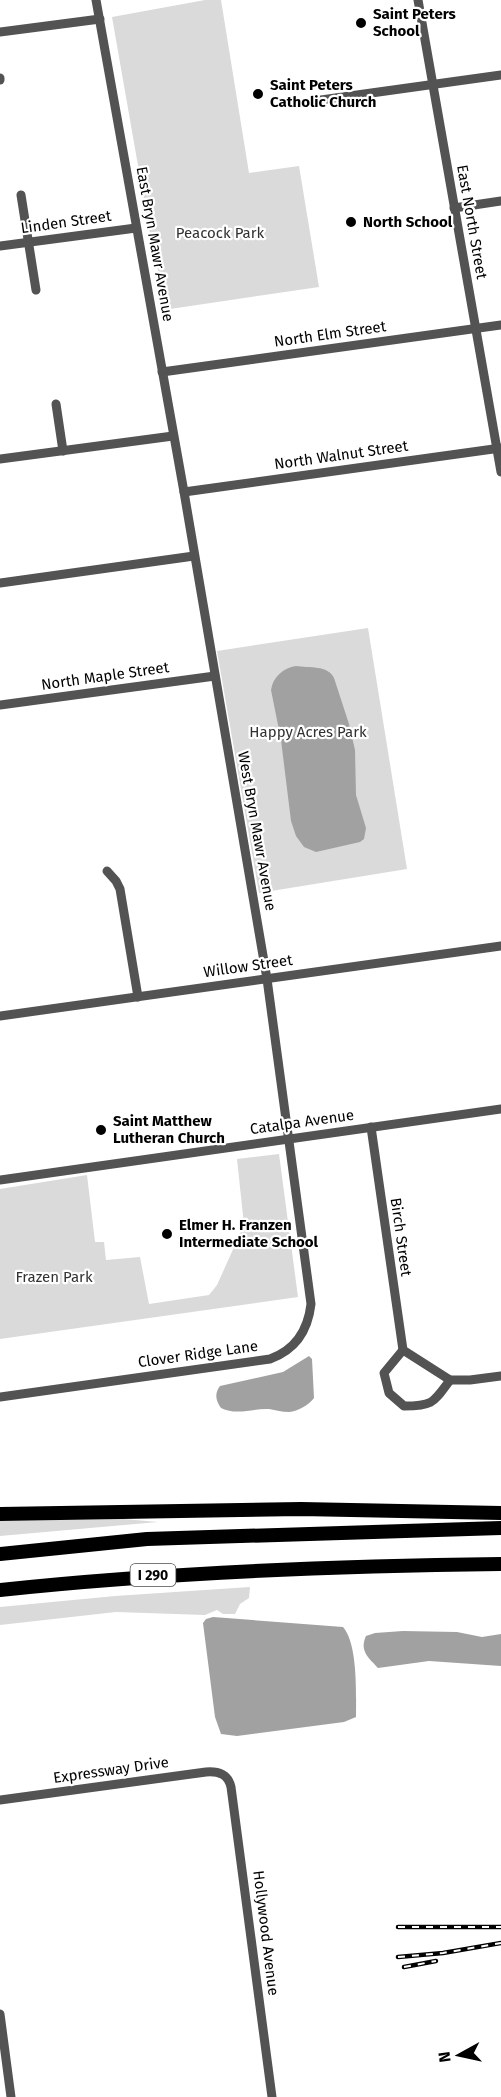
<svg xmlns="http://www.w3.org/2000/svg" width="501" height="2097" viewBox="0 0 501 2097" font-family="'Fira Sans',sans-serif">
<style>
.green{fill:#dadada}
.water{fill:#a1a1a1}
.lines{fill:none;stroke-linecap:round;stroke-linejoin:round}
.minor{stroke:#535353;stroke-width:9}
.highway{stroke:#000;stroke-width:14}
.rail-casing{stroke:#000;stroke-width:4.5}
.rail{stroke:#fff;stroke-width:2;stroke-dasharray:7;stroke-linecap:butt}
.poi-dot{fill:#000;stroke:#fff;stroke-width:2}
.labels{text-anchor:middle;stroke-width:4.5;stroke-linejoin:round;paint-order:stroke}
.shield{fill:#fff;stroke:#4c4c4c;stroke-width:1.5}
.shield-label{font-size:14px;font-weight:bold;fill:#000}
.poi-label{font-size:15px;font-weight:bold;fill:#000;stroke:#fff;text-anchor:start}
.street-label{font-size:15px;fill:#000;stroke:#fff}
.park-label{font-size:15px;fill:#313131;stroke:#fff}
</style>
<rect width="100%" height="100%" fill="#fff"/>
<g class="green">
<polygon points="205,0 221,0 249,173 299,166 319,287 170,309 154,257 112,17"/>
<polygon points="368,628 407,869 259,893 217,651"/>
<polygon points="279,1154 298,1297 0,1339 0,1189 87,1175 95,1242 104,1242 106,1260 140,1257 149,1304 209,1295 217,1285 244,1225 237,1159"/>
<polygon points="124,1519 158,1522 0,1536 0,1521"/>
<polygon points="250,1587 249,1598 240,1604 235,1614 223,1614 217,1610 205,1615 116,1612 0,1625 0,1607 115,1596"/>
</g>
<g class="water">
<path d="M296 666C309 668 328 665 334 678L349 724 355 750 356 795 366 828 364 839 360 842 316 852 304 847 296 836 291 821 281 740 271 690C273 677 283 668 296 666Z"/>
<path d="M309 1356 312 1359 314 1398C309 1405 298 1411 289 1412 282 1412 276 1410 269 1409 253 1408 237 1416 221 1408 216 1401 214 1394 220 1386L283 1372Z"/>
<path d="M213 1617 343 1627C358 1644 356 1694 356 1717L344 1722 237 1736 221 1734 215 1717 203 1623 206 1619Z"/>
<path d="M403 1631 457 1632 482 1637 501 1634V1666L429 1661 378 1668C369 1658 359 1651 366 1636L375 1633Z"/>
</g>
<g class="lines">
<g class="minor">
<polyline points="418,0 501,472"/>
<polyline points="0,32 100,19"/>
<polyline points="0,78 0,80"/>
<polyline points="321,100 501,75"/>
<polyline points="21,195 36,290"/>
<polyline points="454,208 501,201"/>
<polyline points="0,246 136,228"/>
<polyline points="162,372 501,325"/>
<polyline points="56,404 63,451"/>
<polyline points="0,459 173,436"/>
<polyline points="184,492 501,448"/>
<polyline points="0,583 194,556"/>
<polyline points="0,705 215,676"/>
<polyline points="107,871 116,881 120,889 138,997"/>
<polyline points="0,1016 501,946"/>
<polyline points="371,1127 403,1350 450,1380 470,1380 501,1376"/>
<polyline points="0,1180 501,1109"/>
<path d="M403 1350 384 1373 389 1393 404 1406C433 1406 433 1403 450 1380"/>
<path d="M0 1397 270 1359C295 1350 308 1330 311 1304L267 979 184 492 96 0"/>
<path d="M0 1800 206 1772C219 1771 228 1774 231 1787L272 2097"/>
<polyline points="0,2014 11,2097"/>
</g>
<g class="highway">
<polyline points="0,1514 301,1509 501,1513"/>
<polyline points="0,1554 147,1539 501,1528"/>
<path d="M0 1590C167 1572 333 1566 501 1564"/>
</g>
<defs>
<g id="rail">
<polyline points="398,1927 501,1927"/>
<polyline points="398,1957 443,1953 501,1943"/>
<polyline points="404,1967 436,1961"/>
</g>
</defs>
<use href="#rail" class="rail-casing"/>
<use href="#rail" class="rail"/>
</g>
<g class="poi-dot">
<circle cx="361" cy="23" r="6"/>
<circle cx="258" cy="94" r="6"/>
<circle cx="351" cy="222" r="6"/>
<circle cx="101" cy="1130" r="6"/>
<circle cx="167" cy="1234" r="6"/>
</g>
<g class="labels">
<rect class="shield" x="130.5" y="1564" width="45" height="22" rx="4.5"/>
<g class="shield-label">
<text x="153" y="1580">I 290</text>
</g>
<g class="poi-label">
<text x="373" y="19">Saint Peters<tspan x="373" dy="17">School</tspan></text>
<text x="270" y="90">Saint Peters<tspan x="270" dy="17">Catholic Church</tspan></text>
<text x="363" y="227">North School</text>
<text x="113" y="1126">Saint Matthew<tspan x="113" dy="17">Lutheran Church</tspan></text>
<text x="179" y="1230">Elmer H. Franzen<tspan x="179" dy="17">Intermediate School</tspan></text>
</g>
<g class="street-label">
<text transform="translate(66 222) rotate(-8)" y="5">Linden Street</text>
<text transform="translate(472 222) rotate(80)" y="5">East North Street</text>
<text transform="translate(155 244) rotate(80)" y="5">East Bryn Mawr Avenue</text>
<text transform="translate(330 334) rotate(-8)" y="5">North Elm Street</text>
<text transform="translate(341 455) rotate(-8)" y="5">North Walnut Street</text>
<text transform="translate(105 676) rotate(-8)" y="5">North Maple Street</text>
<text transform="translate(257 831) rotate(80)" y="5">West Bryn Mawr Avenue</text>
<text transform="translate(248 966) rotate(-8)" y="5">Willow Street</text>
<text transform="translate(302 1122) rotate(-8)" y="5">Catalpa Avenue</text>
<text transform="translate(401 1237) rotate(82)" y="5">Birch Street</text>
<text transform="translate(198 1354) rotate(-8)" y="5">Clover Ridge Lane</text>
<text transform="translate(111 1770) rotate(-8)" y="5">Expressway Drive</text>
<text transform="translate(266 1933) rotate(83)" y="5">Hollywood Avenue</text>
</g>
<g class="park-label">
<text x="220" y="238">Peacock Park</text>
<text x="308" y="737">Happy Acres Park</text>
<text x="54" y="1282">Frazen Park</text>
</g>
</g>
<g transform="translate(459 2055) rotate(262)" stroke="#ffffff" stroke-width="4.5" paint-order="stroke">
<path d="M0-4.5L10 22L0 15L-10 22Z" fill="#000000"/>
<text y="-9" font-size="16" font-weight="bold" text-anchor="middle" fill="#000000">N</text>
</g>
</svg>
